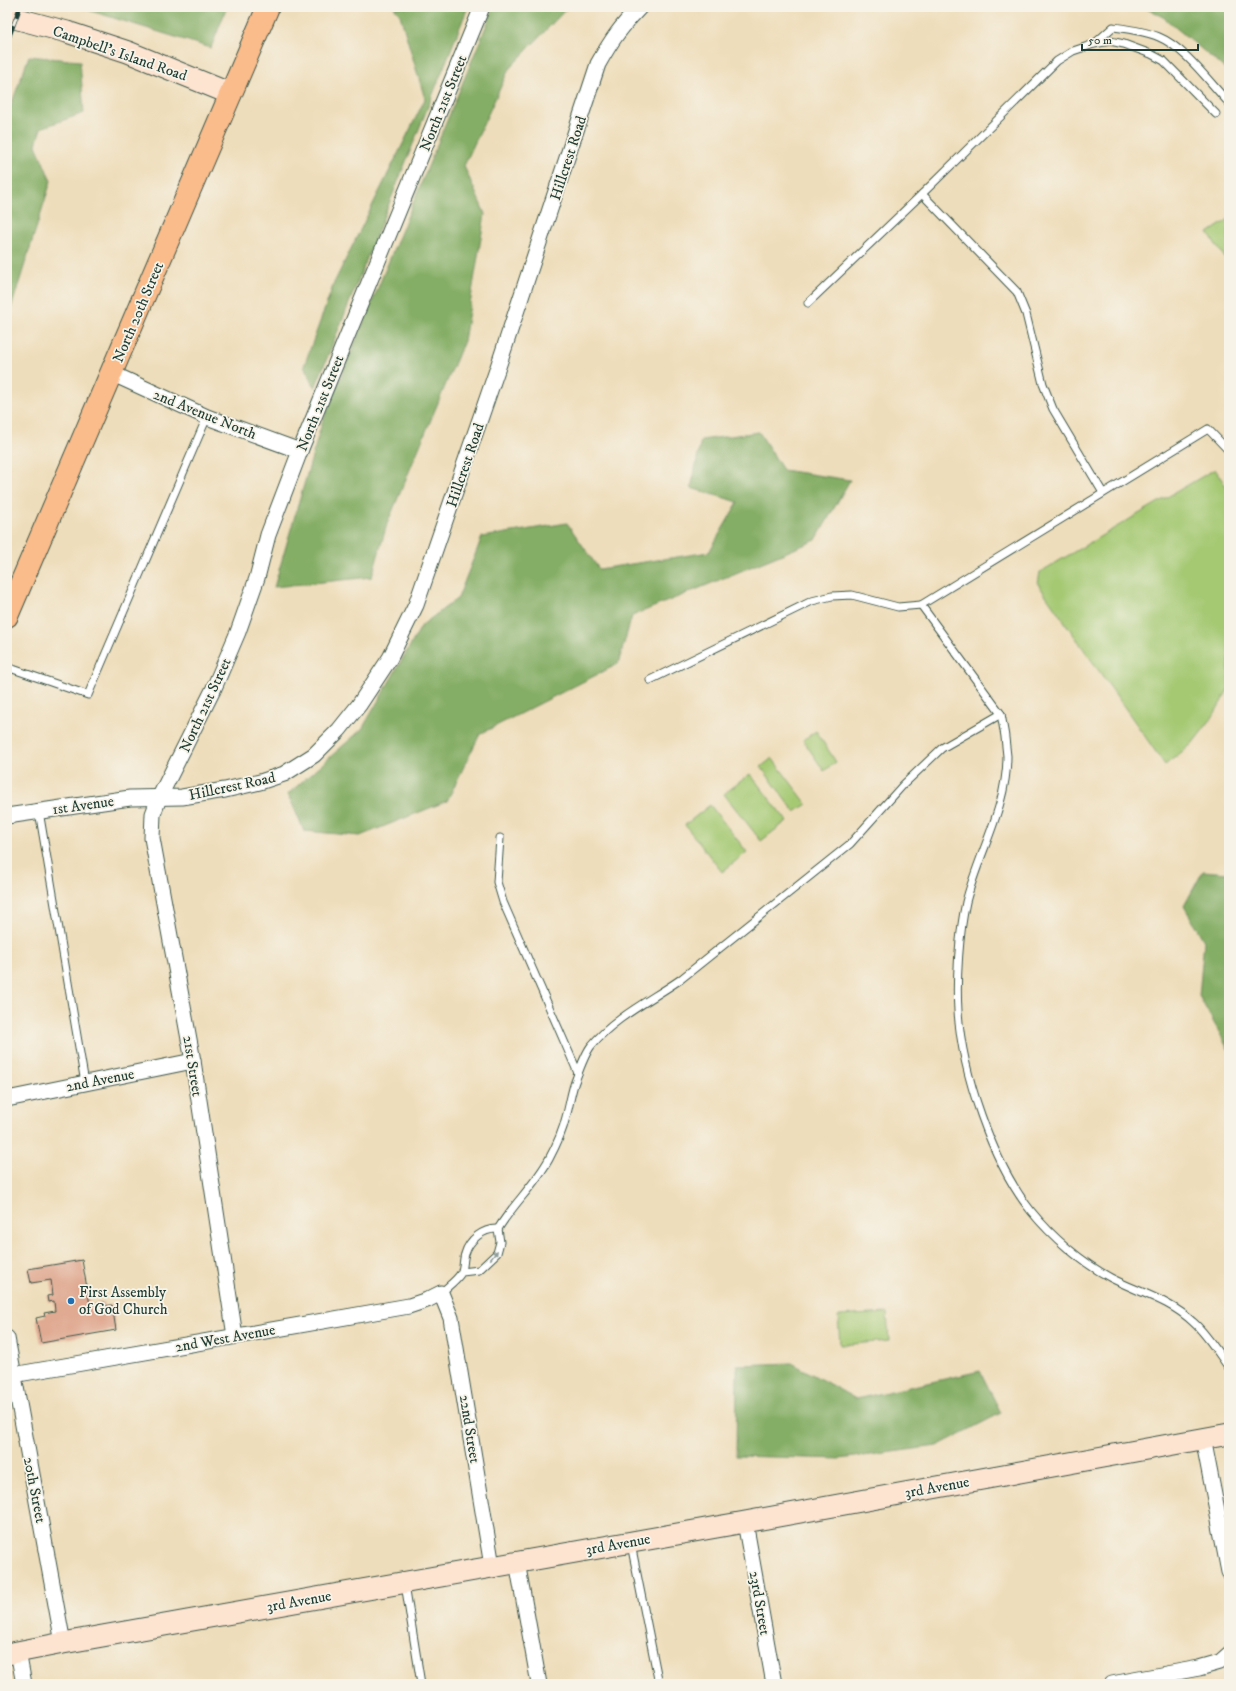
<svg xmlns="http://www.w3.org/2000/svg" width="1236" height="1691" viewBox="0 0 1236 1691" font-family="'IM FELL DW Pica',serif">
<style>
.green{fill:#a5c973;stroke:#628354}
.forest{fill:#84ad65;stroke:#52754c}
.building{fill:#e0a991}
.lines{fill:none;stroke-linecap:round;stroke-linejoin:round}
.lane-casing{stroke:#3e5548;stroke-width:9}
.street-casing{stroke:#3e5548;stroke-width:17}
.secondary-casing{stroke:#3e5548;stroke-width:23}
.primary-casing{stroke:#3e5548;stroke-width:24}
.lane{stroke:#fff;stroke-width:7}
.street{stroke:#fff;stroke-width:15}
.secondary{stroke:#fde4d1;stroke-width:21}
.primary{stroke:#fabc8b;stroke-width:22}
.rail-casing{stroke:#1f3d34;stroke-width:4.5}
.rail{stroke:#f7f3e8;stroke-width:3;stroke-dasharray:9;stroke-linecap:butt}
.oneway{fill:#8f9e9a}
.poi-dot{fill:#1f6fb2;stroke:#f7f3e8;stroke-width:1.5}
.labels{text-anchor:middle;stroke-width:3.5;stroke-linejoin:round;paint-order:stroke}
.street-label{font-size:15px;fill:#1f3d34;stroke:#f7f3e8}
.poi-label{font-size:15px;fill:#1f3d34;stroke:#f7f3e8;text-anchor:start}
</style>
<rect width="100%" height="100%" fill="#f7f3e8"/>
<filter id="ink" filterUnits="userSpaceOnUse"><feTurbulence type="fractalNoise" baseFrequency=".025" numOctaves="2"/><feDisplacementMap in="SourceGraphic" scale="8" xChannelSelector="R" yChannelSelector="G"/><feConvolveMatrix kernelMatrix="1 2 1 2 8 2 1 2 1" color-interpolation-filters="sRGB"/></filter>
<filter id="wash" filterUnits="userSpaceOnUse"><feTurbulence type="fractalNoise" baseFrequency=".012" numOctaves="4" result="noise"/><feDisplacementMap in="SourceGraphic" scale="16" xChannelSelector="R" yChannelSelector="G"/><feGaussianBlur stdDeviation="0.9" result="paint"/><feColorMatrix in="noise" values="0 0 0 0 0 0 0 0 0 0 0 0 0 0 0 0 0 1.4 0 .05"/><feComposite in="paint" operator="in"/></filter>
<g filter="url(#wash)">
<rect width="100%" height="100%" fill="#eeddba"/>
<g class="green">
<polygon points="1229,219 1229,264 1208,233"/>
<polygon points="1215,469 1229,491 1229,688 1212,718 1192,744 1165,765 1038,584 1040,572"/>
<polygon points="816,731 836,762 824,771 803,740"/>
<polygon points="772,758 807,804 795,812 761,767"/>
<polygon points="750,774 787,821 761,841 724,794"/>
<polygon points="710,805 747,852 722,872 685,825"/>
<polygon points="887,1313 889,1341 840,1345 838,1316"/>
</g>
<g class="forest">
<polygon points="78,7 227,7 211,48"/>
<polygon points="394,7 468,7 315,388 304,366 334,283 425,99 400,15"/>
<polygon points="494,7 568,7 509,69 464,166 485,214 464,341 387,524 372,577 274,587 322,423"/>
<polygon points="1143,7 1229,7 1229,72 1163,17"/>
<polygon points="29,56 80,61 84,113 41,128 36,145 51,181 7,321 7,116"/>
<polygon points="759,432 783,470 850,480 816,540 632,616 618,664 480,734 447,801 360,836 304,831 288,794 362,729 422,625 458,598 482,537 567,523 599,569 709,552 738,502 691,488 701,440"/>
<polygon points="1203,871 1229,873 1229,1050 1199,996 1204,941 1184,906"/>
<polygon points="792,1363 856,1399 980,1371 1001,1413 937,1446 840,1459 736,1456 737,1365"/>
</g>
<g id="blocks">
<polygon class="building" points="82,1260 90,1305 104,1302 105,1306 112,1305 116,1330 41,1343 36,1318 45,1316 44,1313 55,1311 54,1301 48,1302 47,1296 53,1295 51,1280 31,1283 28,1269"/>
</g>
</g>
<g filter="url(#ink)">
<use href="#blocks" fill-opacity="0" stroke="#3e5548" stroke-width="1"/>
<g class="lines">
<defs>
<g id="lane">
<path d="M1094 44 1113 27C1128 29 1145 31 1159 37 1184 47 1210 83 1229 103"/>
<polyline points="922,194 1017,292 1026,314 1043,384 1053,409 1103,493"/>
<polyline points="808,303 922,194 1057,61 1073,51 1094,44 1110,41 1124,44 1151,54 1164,61 1216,114"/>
<path d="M1229 451 1208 429 921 605 1001 714C1004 728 1006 742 1007 756 1007 808 978 854 966 902 959 933 956 980 958 1011 962 1073 992 1162 1031 1211 1052 1237 1081 1262 1111 1278 1138 1292 1170 1300 1193 1322 1206 1333 1219 1354 1229 1368"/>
<polyline points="7,667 88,695 207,417"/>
<polyline points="650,680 812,601 832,596 852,595 898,607 921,605"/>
<polyline points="39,811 85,1083"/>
<polyline points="500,838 497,882 503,902 578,1073"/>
<path d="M498 1229C513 1204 535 1185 549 1159 556 1146 563 1130 566 1117 570 1104 571 1091 576 1079 580 1068 585 1054 591 1046 615 1017 651 1000 681 979L850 844 903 785 942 748 1001 714"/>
<path d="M441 1293C447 1287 457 1280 461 1273 464 1268 463 1259 465 1254 469 1240 483 1228 498 1229L500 1242 497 1253 479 1270 462 1272"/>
<polyline points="631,1544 659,1684"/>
<polyline points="405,1584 421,1684"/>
</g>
<g id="street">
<polyline points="111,373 207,417 300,451"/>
<path d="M7 816 130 798 182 797 225 790 260 782 284 774 314 755 339 730 359 705 390 658 416 605 497 370 598 64C611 41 621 26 640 7"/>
<polyline points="7,1099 193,1061"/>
<polyline points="235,1336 193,1061 152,838 153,814 159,798 214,688 238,632 257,578 268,535 300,451 482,7"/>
<polyline points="7,1338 63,1643"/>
<polyline points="7,1376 409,1306 427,1300 441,1293 451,1318 492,1566"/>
<polyline points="1203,1438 1229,1572"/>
<polyline points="745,1522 774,1684"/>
<polyline points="517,1562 539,1684"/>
<polyline points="18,1652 24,1684"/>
<polyline points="1112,1684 1199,1668 1220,1662 1229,1654"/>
</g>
<g id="secondary">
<polyline points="7,16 67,32 128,52 231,94"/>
<polyline points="7,1654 63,1643 745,1522 1229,1434"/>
</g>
<polyline id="primary" points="7,616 268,7"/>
</defs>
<use href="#lane" class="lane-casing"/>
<use href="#street" class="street-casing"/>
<use href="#secondary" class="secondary-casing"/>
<use href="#primary" class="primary-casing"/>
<use href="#lane" class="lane"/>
<use href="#street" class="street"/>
<use href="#secondary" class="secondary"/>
<use href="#primary" class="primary"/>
<defs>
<polyline id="rail" points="7,42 20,7"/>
</defs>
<use href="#rail" class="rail-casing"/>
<use href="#rail" class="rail"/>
</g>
<defs><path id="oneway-solid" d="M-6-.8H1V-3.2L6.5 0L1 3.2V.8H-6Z"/></defs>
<use class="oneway" href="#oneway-solid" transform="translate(494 1255) rotate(-52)"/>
</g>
<circle class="poi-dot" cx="71" cy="1301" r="4"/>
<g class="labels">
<g class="street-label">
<text transform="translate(120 53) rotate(19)" y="5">Campbell's Island Road</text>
<text transform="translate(443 103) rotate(-68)" y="5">North 21st Street</text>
<text transform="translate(568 158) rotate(-72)" y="5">Hillcrest Road</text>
<text transform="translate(138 312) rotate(-67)" y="5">North 20th Street</text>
<text transform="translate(320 403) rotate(-68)" y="5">North 21st Street</text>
<text transform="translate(205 414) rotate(22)" y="5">2nd Avenue North</text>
<text transform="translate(465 465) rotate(-71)" y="5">Hillcrest Road</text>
<text transform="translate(205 705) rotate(-65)" y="5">North 21st Street</text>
<text transform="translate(232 786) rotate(-12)" y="5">Hillcrest Road</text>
<text transform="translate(83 805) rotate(-8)" y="5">1st Avenue</text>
<text transform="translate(193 1066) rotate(81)" y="5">21st Street</text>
<text transform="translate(100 1080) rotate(-11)" y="5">2nd Avenue</text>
<text transform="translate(225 1338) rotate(-10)" y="5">2nd West Avenue</text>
<text transform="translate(470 1429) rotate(81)" y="5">22nd Street</text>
<text transform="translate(937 1487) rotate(-10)" y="5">3rd Avenue</text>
<text transform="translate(35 1490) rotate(79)" y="5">20th Street</text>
<text transform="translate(618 1544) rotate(-10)" y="5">3rd Avenue</text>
<text transform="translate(299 1601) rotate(-10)" y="5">3rd Avenue</text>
<text transform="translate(760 1603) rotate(80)" y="5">23rd Street</text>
</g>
<g class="poi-label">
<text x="79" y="1297">First Assembly<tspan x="79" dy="17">of God Church</tspan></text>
</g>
</g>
<rect width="1236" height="1691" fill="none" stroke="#f7f3e8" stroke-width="24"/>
<path d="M1082 44v6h116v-6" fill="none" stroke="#1f3d34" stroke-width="2"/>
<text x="1088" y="44" font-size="12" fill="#1f3d34" stroke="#f7f3e8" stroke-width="3" paint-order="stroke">50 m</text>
</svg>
